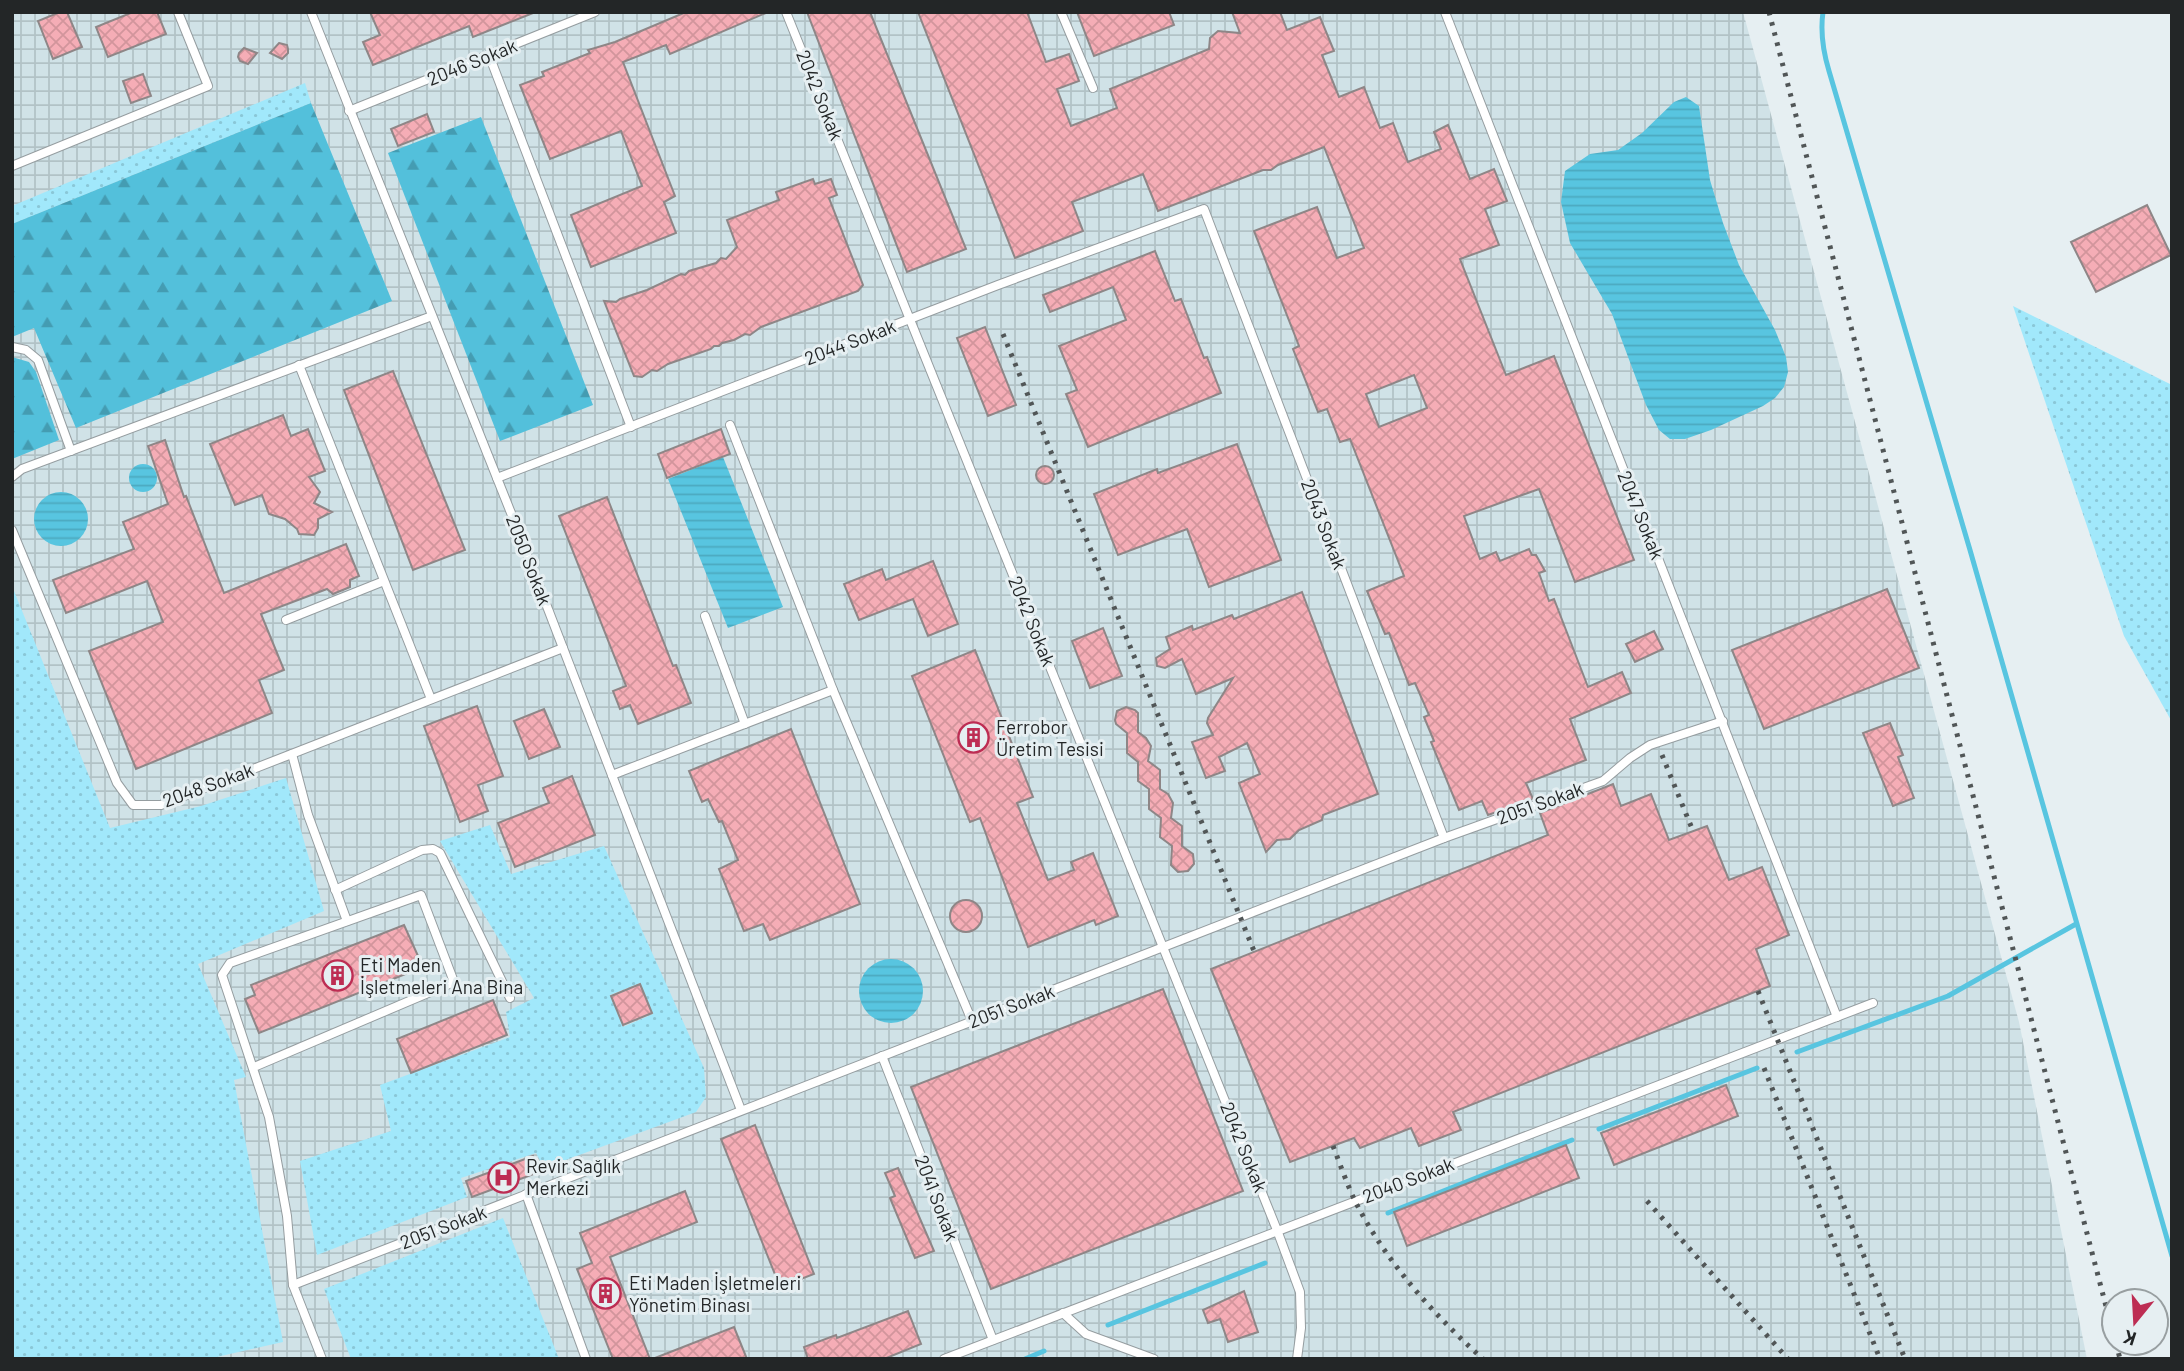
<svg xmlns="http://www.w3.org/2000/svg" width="2184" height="1371" viewBox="0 0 2184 1371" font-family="Barlow,sans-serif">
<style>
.industrial{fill:url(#industrial-grid)}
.grass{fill:url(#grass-dots);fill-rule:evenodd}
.forest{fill:url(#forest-firs)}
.water{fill:url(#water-rules)}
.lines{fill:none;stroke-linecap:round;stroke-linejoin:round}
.stream{stroke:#58c5e0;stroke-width:5}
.building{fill:url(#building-cross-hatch);stroke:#8e8687;stroke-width:2;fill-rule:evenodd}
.lane-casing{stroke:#959da0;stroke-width:10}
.lane{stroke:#fff;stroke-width:8}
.rail{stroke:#515657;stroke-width:5;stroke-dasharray:3.5 7;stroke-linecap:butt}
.labels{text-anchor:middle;stroke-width:6;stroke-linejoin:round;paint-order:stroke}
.street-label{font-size:19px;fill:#232627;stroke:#e6eff2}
.poi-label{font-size:19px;fill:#232627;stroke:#e6eff2;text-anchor:start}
</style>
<defs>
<pattern id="industrial-grid" width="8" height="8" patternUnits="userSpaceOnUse" patternTransform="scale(1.75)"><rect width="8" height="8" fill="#d0e2e7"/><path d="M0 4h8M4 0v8" fill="none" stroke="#b2c2c6"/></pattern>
<pattern id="grass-dots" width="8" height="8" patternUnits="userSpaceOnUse" patternTransform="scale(1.75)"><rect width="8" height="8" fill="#a1e8fb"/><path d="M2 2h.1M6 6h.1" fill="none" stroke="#8ac7d7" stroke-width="1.8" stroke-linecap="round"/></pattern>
<pattern id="forest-firs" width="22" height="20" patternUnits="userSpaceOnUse" patternTransform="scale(1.75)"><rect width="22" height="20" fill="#53c0db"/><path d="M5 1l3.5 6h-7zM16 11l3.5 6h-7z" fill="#449cb2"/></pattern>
<pattern id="water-rules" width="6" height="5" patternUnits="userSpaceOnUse" patternTransform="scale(1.75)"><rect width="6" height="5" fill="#58c5e0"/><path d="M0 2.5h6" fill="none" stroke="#4ca9c0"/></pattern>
<pattern id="building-cross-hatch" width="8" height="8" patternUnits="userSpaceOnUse" patternTransform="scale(1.75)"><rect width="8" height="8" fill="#f5adb6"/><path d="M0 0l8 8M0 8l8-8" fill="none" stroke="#d2959c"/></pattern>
</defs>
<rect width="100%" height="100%" fill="#e6eff2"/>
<polygon class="industrial" points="12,12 1743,12 2019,1022 2087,1359 12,1359"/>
<g class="grass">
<polygon points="305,83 311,103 12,224 12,206"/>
<polygon points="2013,306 2172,385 2172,722 2124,636"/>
<polygon points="12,586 110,828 201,806 286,778 324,911 198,964 246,1077 234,1080 283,1342 208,1359 12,1359"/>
<path d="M490 825 511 874 604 846 704 1068 706 1097 696 1112 544 1168 536 1153 461 1178 467 1197 317 1255 300 1161 391 1131 380 1085 510 1037 506 1012 534 998 440 841ZM640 983 653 1014 623 1027 610 995Z"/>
<polygon points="503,1218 559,1359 351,1359 324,1289"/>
</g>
<g class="forest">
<polygon points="311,103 392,301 76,428 34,328 12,337 12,224"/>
<polygon points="481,117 593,405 500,441 388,153"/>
<polygon points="12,357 29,362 36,372 59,440 12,459"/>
</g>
<g class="water">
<polygon points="1686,97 1699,106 1710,180 1723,223 1739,265 1775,330 1786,357 1788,372 1784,387 1775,398 1763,406 1711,430 1685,439 1670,439 1659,430 1646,405 1612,314 1570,243 1561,202 1565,171 1590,154 1618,150 1642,133 1674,102"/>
<polygon points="723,457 783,607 728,628 668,479"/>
<circle cx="143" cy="478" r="14"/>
<circle cx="61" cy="519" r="27"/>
<circle cx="891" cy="991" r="32"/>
</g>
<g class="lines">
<g class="stream">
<path d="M1823 12C1820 33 1823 51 1829 71L1970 550 2172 1256"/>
<polyline points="1797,1052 1948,996 2076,924"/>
<polyline points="1599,1129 1757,1068"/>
<polyline points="1388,1213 1572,1140"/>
<polyline points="1108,1325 1265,1263"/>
<polyline points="1025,1359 1044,1351"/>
</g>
</g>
<g class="building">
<polygon points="60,12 67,12 82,47 53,59 38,21"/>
<polygon points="133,12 157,12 166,34 108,57 96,27"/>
<polygon points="370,12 533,12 533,13 473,37 469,26 373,65 363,42 380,35"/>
<polygon points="686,12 768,12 670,54 666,45 623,62 675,196 664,202 676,233 591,267 571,215 642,186 621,131 550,159 520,85 544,76 542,72 590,53 588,50 615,42"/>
<polygon points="807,12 870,12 966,249 907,272"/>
<path d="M918 12H1027L1046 62 1069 54 1079 81 1057 89 1071 126 1117 108 1110 89 1209 49 1210 38 1218 31 1240 33 1232 12H1280L1287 30 1320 17 1334 51 1322 55 1339 97 1364 87 1380 128 1393 123 1408 162 1441 149 1434 132 1448 125 1470 179 1494 169 1507 201 1485 209 1499 245 1460 259 1506 375 1554 356 1634 560 1575 582 1539 489 1464 516 1480 559 1496 552 1500 561 1529 549 1532 555H1536L1545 571 1539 573 1549 601 1554 599 1588 687 1622 672 1631 693 1570 719 1586 760 1526 783 1533 799 1488 815 1482 801 1459 810 1431 742 1434 741 1424 717 1429 715 1415 683 1409 685 1389 633 1385 634 1367 591 1404 576 1350 439 1340 442 1327 409 1318 412 1293 349 1299 346 1254 231 1317 207 1337 258 1364 248 1324 147 1278 165 1271 170H1263L1158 211 1143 174 1072 202 1083 231 1015 258ZM1414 375 1427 408 1379 427 1366 394Z"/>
<polygon points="1077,12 1169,12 1174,25 1094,56"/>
<polygon points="279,43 287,45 288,49 288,53 282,59 270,53"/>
<polygon points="244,48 257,53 248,64 240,61 238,57 239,53"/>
<polygon points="143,74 151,96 131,103 123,81"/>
<polygon points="427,114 434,132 398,146 391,129"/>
<polygon points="813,179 815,184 831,179 837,195 829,198 863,285 858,291 761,327 750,335 745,334 734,340 722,343 719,346 714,346 711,349 668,364 657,371 652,370 642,377 634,376 604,301 616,302 620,299 647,290 681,274 685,275 689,271 716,263 721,258 726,259 737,247 727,220 779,200 776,192"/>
<polygon points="2147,205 2171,255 2096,292 2071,242"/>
<polygon points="1155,251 1175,301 1181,299 1204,358 1207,357 1221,393 1088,447 1066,394 1077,390 1059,346 1126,320 1113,287 1050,312 1043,295"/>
<polygon points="985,327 1016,405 988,416 957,338"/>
<polygon points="393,371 465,550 413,570 344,390"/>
<polygon points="283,415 291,436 308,429 325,471 309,477 320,492 314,503 332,512 318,519 318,528 314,535 299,534 297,529 285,519 269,514 262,495 235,505 210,444"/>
<polygon points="721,429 730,454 667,478 658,454"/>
<polygon points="165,440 184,497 186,496 224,593 346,544 359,576 350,580 350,587 333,594 327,589 261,614 284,670 259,680 272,713 136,769 89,651 163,622 147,581 66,613 53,580 134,549 123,522 168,504 148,446"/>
<polygon points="1237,444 1281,560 1209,587 1187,529 1118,555 1094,494 1157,469 1158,473"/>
<circle cx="1045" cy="475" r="9"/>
<polygon points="607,497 673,666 676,665 691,703 638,724 630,705 620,709 613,691 626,686 559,516"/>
<polygon points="933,561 958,624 928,636 913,599 859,620 844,584 882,569 886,580"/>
<polygon points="1887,589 1919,668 1764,729 1732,650"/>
<polygon points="1302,592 1378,794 1323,815 1322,820 1299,830 1290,839 1277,840 1266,852 1239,783 1260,774 1247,743 1219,757 1225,771 1206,778 1192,742 1213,735 1207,723 1208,718 1233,678 1196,694 1182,659 1165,668 1157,666 1156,658 1170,649 1166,637 1192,626 1193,630 1232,615 1234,619"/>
<polygon points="1103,628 1122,676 1090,688 1072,641"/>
<polygon points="1654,631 1663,649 1635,662 1626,644"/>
<polygon points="975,650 1033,797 1017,803 1048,880 1074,870 1071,862 1093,853 1118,916 1096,925 1094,920 1028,947 980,818 970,822 912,676"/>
<polygon points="477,706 503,776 478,785 488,811 460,822 424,726"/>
<polygon points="1126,707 1135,710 1138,713 1138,732 1146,738 1151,746 1148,761 1160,770 1160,789 1168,794 1173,803 1171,818 1182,826 1182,846 1193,854 1194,864 1188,871 1178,872 1171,865 1172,846 1160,837 1161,818 1149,809 1149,789 1138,781 1138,762 1127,753 1127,733 1116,724 1115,720 1117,711"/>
<polygon points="544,709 560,747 529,759 514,721"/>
<polygon points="1890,723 1903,755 1898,757 1914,798 1893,806 1863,733"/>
<polygon points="791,729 860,904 770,940 763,924 744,931 719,869 738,860 722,821 719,822 708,799 702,802 689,771"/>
<polygon points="572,776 595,835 515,867 498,823 549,803 543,788"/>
<polygon points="1613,784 1621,806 1651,794 1669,840 1707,826 1729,880 1762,867 1789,935 1756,949 1770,986 1453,1112 1461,1130 1419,1146 1411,1128 1360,1148 1354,1138 1290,1162 1211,969 1548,835 1540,813"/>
<circle cx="966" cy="916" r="16"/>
<polygon points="404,925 423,967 259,1033 245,999 255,995 251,985"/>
<polygon points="640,984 652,1013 623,1025 611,996"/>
<polygon points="1163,989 1243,1191 991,1289 911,1087"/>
<polygon points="493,1000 507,1035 411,1073 397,1039"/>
<polygon points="1726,1085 1738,1116 1614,1165 1601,1133"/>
<polygon points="755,1125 814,1274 780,1287 721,1139"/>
<polygon points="1566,1145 1579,1178 1407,1246 1394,1212"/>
<polygon points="533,1156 539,1172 472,1197 466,1181"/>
<polygon points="898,1168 934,1251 915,1258 890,1198 895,1196 885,1173"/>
<polygon points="685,1191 697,1222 610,1257 650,1359 613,1359 577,1269 592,1263 580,1233"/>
<polygon points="1244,1291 1258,1332 1228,1342 1220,1319 1208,1323 1203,1310"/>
<polygon points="908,1311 921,1344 884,1359 808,1359 804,1347 836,1335 837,1338"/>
<polygon points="734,1327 747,1359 655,1359 655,1358"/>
</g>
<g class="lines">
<defs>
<g id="lane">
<polyline points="311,12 511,513 741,1110"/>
<polyline points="786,12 1277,1230 1300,1292 1301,1328 1297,1359"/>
<polyline points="1061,12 1093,88"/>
<polyline points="1445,12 1837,1017"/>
<polyline points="489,55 631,427"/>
<polyline points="349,111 595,12"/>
<polyline points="12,166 208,86 178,12"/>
<polyline points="12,347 26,350 38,360 71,451"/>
<polyline points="299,365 431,699"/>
<polyline points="730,425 833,690 972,1021"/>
<polyline points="12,477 22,469 432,316"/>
<polyline points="497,478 998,285 1204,209 1444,838"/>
<polyline points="12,530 117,783 133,805 161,805 563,648"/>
<polyline points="705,616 745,724"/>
<polyline points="286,620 384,581"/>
<polyline points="292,754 308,815 347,921"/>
<polyline points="612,775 833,690"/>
<polyline points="335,890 422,850 433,849 440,853 510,998"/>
<polyline points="882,1056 993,1340"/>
<polyline points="254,1067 454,982 421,895 230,963 222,975 269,1117 287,1216 293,1285 322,1359"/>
<polyline points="526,1194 586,1359"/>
<polyline points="293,1285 1444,838 1603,781 1630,758 1650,745 1723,721"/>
<polyline points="1063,1313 1086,1334 1154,1359"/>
<polyline points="944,1359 1873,1003"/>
</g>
</defs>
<use href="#lane" class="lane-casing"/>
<use href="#lane" class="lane"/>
<g class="rail">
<polyline points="1769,12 2114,1337"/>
<polyline points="1003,334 1254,951"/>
<polyline points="1662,755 1693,831"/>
<polyline points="1758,991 1905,1359"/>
<polyline points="1764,1068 1880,1359"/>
<path d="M1333 1146C1340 1164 1347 1184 1355 1201 1386 1262 1433 1314 1483 1359"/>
<polyline points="1647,1201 1788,1359"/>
<polyline points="2116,1343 2120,1359"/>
</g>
</g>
<defs>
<symbol id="building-ring" viewBox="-11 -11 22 22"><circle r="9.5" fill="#e6eff2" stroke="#bd2d53" stroke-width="1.5"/><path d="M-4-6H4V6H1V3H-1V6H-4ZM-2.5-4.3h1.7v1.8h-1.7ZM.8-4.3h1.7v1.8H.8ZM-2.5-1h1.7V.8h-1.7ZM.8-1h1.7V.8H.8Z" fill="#bd2d53"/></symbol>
<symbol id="hospital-ring" viewBox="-11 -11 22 22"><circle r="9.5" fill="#e6eff2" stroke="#bd2d53" stroke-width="1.5"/><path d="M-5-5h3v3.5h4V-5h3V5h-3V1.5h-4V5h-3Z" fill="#bd2d53"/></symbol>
</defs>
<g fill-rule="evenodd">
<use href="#building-ring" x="956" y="720" width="35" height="35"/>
<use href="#building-ring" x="320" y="958" width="35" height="35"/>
<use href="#hospital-ring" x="486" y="1160" width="35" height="35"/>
<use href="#building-ring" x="588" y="1276" width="35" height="35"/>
</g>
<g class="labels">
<g class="street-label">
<text transform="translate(472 62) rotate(-22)" y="7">2046 Sokak</text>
<text transform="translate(820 95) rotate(68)" y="7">2042 Sokak</text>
<text transform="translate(850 342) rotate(-21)" y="7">2044 Sokak</text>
<text transform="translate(1641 515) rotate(68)" y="7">2047 Sokak</text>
<text transform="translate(1324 524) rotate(69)" y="7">2043 Sokak</text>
<text transform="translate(529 560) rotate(69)" y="7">2050 Sokak</text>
<text transform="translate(1032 621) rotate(68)" y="7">2042 Sokak</text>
<text transform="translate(208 785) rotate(-20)" y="7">2048 Sokak</text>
<text transform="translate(1540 803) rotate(-20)" y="7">2051 Sokak</text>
<text transform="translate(1011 1006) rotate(-21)" y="7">2051 Sokak</text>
<text transform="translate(1244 1147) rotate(68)" y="7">2042 Sokak</text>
<text transform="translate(1408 1180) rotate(-21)" y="7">2040 Sokak</text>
<text transform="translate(937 1198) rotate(69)" y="7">2041 Sokak</text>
<text transform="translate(443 1227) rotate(-21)" y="7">2051 Sokak</text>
</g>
<g class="poi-label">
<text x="996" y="734">Ferrobor<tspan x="996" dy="22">Üretim Tesisi</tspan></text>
<text x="360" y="972">Eti Maden<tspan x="360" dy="22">İşletmeleri Ana Bina</tspan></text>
<text x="526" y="1173">Revir Sağlık<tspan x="526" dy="22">Merkezi</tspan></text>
<text x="629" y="1290">Eti Maden İşletmeleri<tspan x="629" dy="22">Yönetim Binası</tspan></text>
</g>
</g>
<rect width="2184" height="1371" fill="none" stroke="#232627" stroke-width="28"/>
<g transform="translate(2135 1322) rotate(198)"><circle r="33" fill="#e6eff2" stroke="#989fa1" stroke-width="2"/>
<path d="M0-5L12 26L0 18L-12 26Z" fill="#bd2d53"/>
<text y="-10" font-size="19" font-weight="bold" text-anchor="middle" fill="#232627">K</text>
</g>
</svg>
